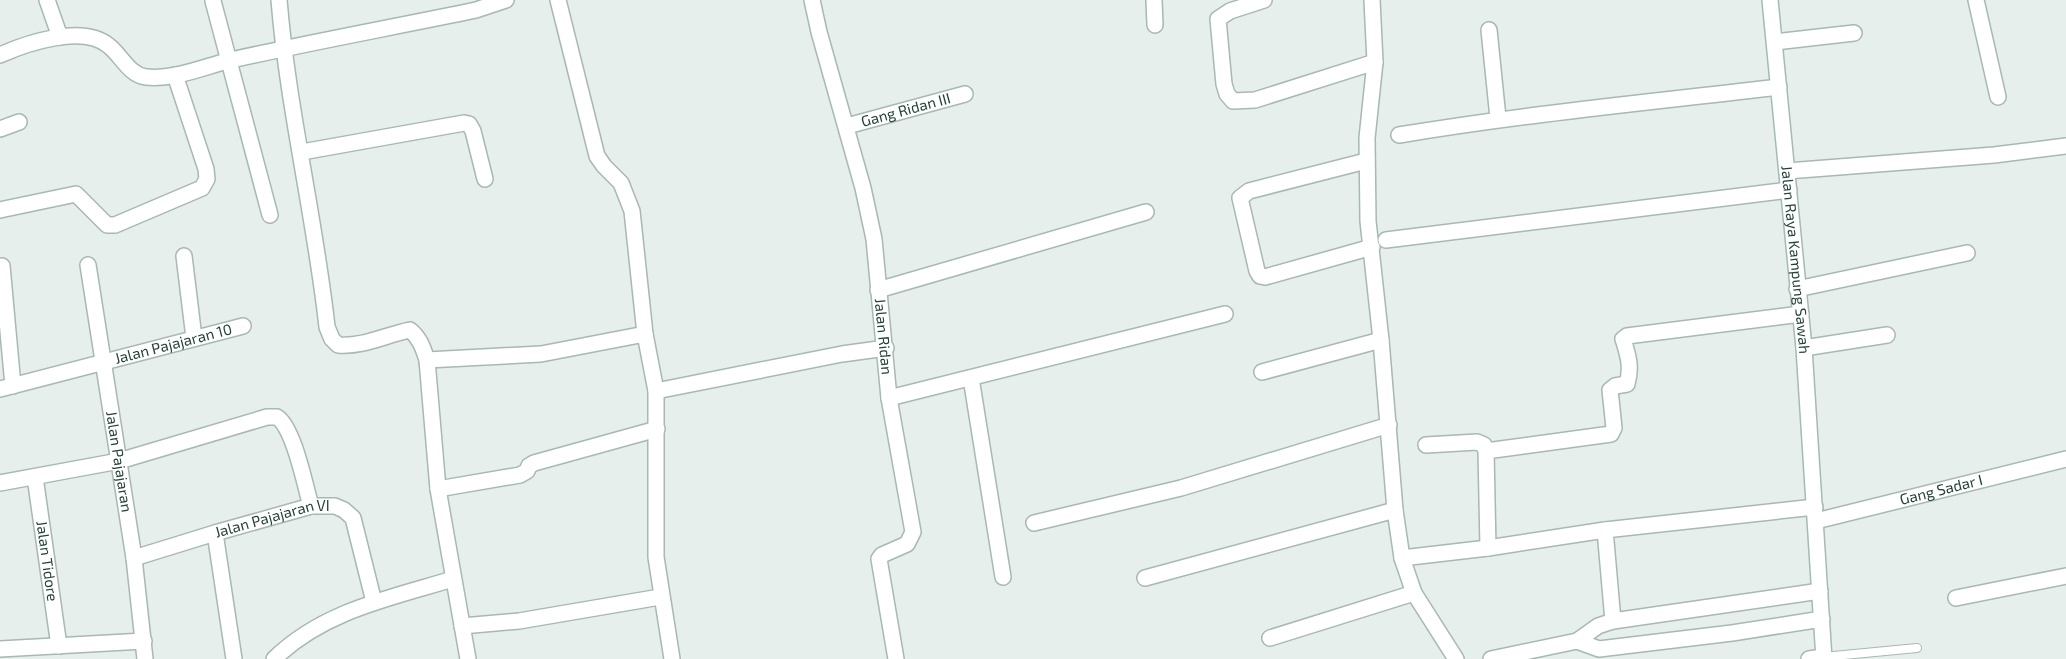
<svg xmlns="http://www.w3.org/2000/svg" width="2066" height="659" viewBox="0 0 2066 659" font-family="'Exo 2',sans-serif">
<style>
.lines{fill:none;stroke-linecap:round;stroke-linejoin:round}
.lane-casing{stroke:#a8b8b2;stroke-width:10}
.street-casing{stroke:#a8b8b2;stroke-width:18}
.secondary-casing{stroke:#a4bbb3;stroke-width:18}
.lane{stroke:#fff;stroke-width:8}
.street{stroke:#fff;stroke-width:15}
.secondary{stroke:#fff;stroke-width:15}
.labels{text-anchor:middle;stroke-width:4;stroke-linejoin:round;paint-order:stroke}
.street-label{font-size:15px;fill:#24423a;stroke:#f7fbf9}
</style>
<rect width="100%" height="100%" fill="#e6efeb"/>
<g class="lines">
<defs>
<polyline id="lane" points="1823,657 1917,648"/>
<g id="street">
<polyline points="47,0 60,37"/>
<path d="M279 0C288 110 315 217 327 327L332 339 338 345C364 347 385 335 410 330 420 338 423 348 427 360L438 489 468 659"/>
<polyline points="558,0 597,156 604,166 621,183 632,211 645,334 656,391 656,557 672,659"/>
<path id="s1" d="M812 0 819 32 863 188 874 239 889 398 913 532 907 544 882 555 879 559 896 659"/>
<polyline points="1154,0 1155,25"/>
<polyline points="1264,0 1230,11 1218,19 1224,84 1227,94 1233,101 1255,100 1375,62"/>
<polyline points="1372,0 1375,62 1367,138 1368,221 1381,340 1395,510 1402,558 1414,593 1456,659"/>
<polyline points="1976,0 1998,97"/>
<polyline points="213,1 270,215"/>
<polyline points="1489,30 1498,118"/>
<polyline points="1775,42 1854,33"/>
<path d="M0 55C27 43 83 24 109 46 121 55 129 75 146 77 174 80 203 67 231 60 312 42 394 27 476 10L506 0"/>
<path id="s2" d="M847 126 965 94"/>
<polyline points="0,129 19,122"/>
<path d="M1399 135C1525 114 1652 102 1779 87"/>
<polyline points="302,152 464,123 469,124 473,131 485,179"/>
<polyline points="1366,161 1249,191 1240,198 1257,271 1260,276 1265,277 1372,247"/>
<polyline points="1787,171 1994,155 2066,146"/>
<polyline points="0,210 76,194 107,225 115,225 202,188 207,179 206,169 175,75"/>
<polyline points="1386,240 1789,190"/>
<polyline points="184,256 194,338"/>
<path id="s3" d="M88 265 134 558 145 659"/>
<polyline points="2,266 13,386"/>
<polyline points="1797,289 1967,253"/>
<polyline points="878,290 1146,212"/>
<polyline points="1804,348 1887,335"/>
<polyline points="427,360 541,354 645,334"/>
<polyline points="1262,372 1381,340"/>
<polyline points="971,378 1003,577"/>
<path id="s4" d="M0 389 243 326"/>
<polyline points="656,391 842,354 886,348"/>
<polyline points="889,398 1225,314"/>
<polyline points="1426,445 1477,442 1484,445 1486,451"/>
<path id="s5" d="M35 477 59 646"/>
<path d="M0 483 119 461 267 417H277C294 428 305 486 311 506"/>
<polyline points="438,489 520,475 527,471 529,466 534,463 657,429"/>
<path id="s6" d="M1816 521 2066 459"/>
<polyline points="1034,523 1181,488 1389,425"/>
<polyline points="1605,530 1613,621"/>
<polyline points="215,533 234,659"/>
<path d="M1488 548 1486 451 1611 434 1614 428 1610 390 1615 386 1627 384C1632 367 1628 355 1623 339L1627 336 1801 314"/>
<path id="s7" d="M134 558 215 533 311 506H335L344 510 353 518 374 602"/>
<polyline points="1402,558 1488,548 1605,530 1815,507"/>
<polyline points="1145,578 1395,510"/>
<polyline points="1956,598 2066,576"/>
<polyline points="462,626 519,621 660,597"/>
<polyline points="1270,638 1414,593"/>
<polyline points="1577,641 1599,649 1732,633 1822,619"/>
<polyline points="0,649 144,641"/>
<path d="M274 659C323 611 390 598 453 579"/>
<polyline points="1491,659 1577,641 1598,626 1613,621 1820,591"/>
<polyline points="1809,659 1823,657"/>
</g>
<g id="secondary">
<path id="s8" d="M1770 0 1804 348 1824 659"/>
</g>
</defs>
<use href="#lane" class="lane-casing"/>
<use href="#street" class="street-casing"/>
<use href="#secondary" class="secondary-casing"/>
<use href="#lane" class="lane"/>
<use href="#street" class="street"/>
<use href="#secondary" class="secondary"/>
</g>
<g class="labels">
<g class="street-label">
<text dy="5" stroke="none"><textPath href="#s2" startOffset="61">Gang Ridan III</textPath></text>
<text dy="5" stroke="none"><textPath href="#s8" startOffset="261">Jalan Raya Kampung Sawah</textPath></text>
<text dy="5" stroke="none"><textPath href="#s1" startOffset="345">Jalan Ridan</textPath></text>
<text dy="5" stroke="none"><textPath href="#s4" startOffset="179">Jalan Pajajaran 10</textPath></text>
<text dy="5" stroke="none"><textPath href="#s3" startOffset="199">Jalan Pajajaran</textPath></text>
<text dy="5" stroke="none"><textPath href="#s6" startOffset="129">Gang Sadar I</textPath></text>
<text dy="5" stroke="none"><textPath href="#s7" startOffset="144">Jalan Pajajaran VI</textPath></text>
<text dy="5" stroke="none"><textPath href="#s5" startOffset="85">Jalan Tidore</textPath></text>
</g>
</g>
</svg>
